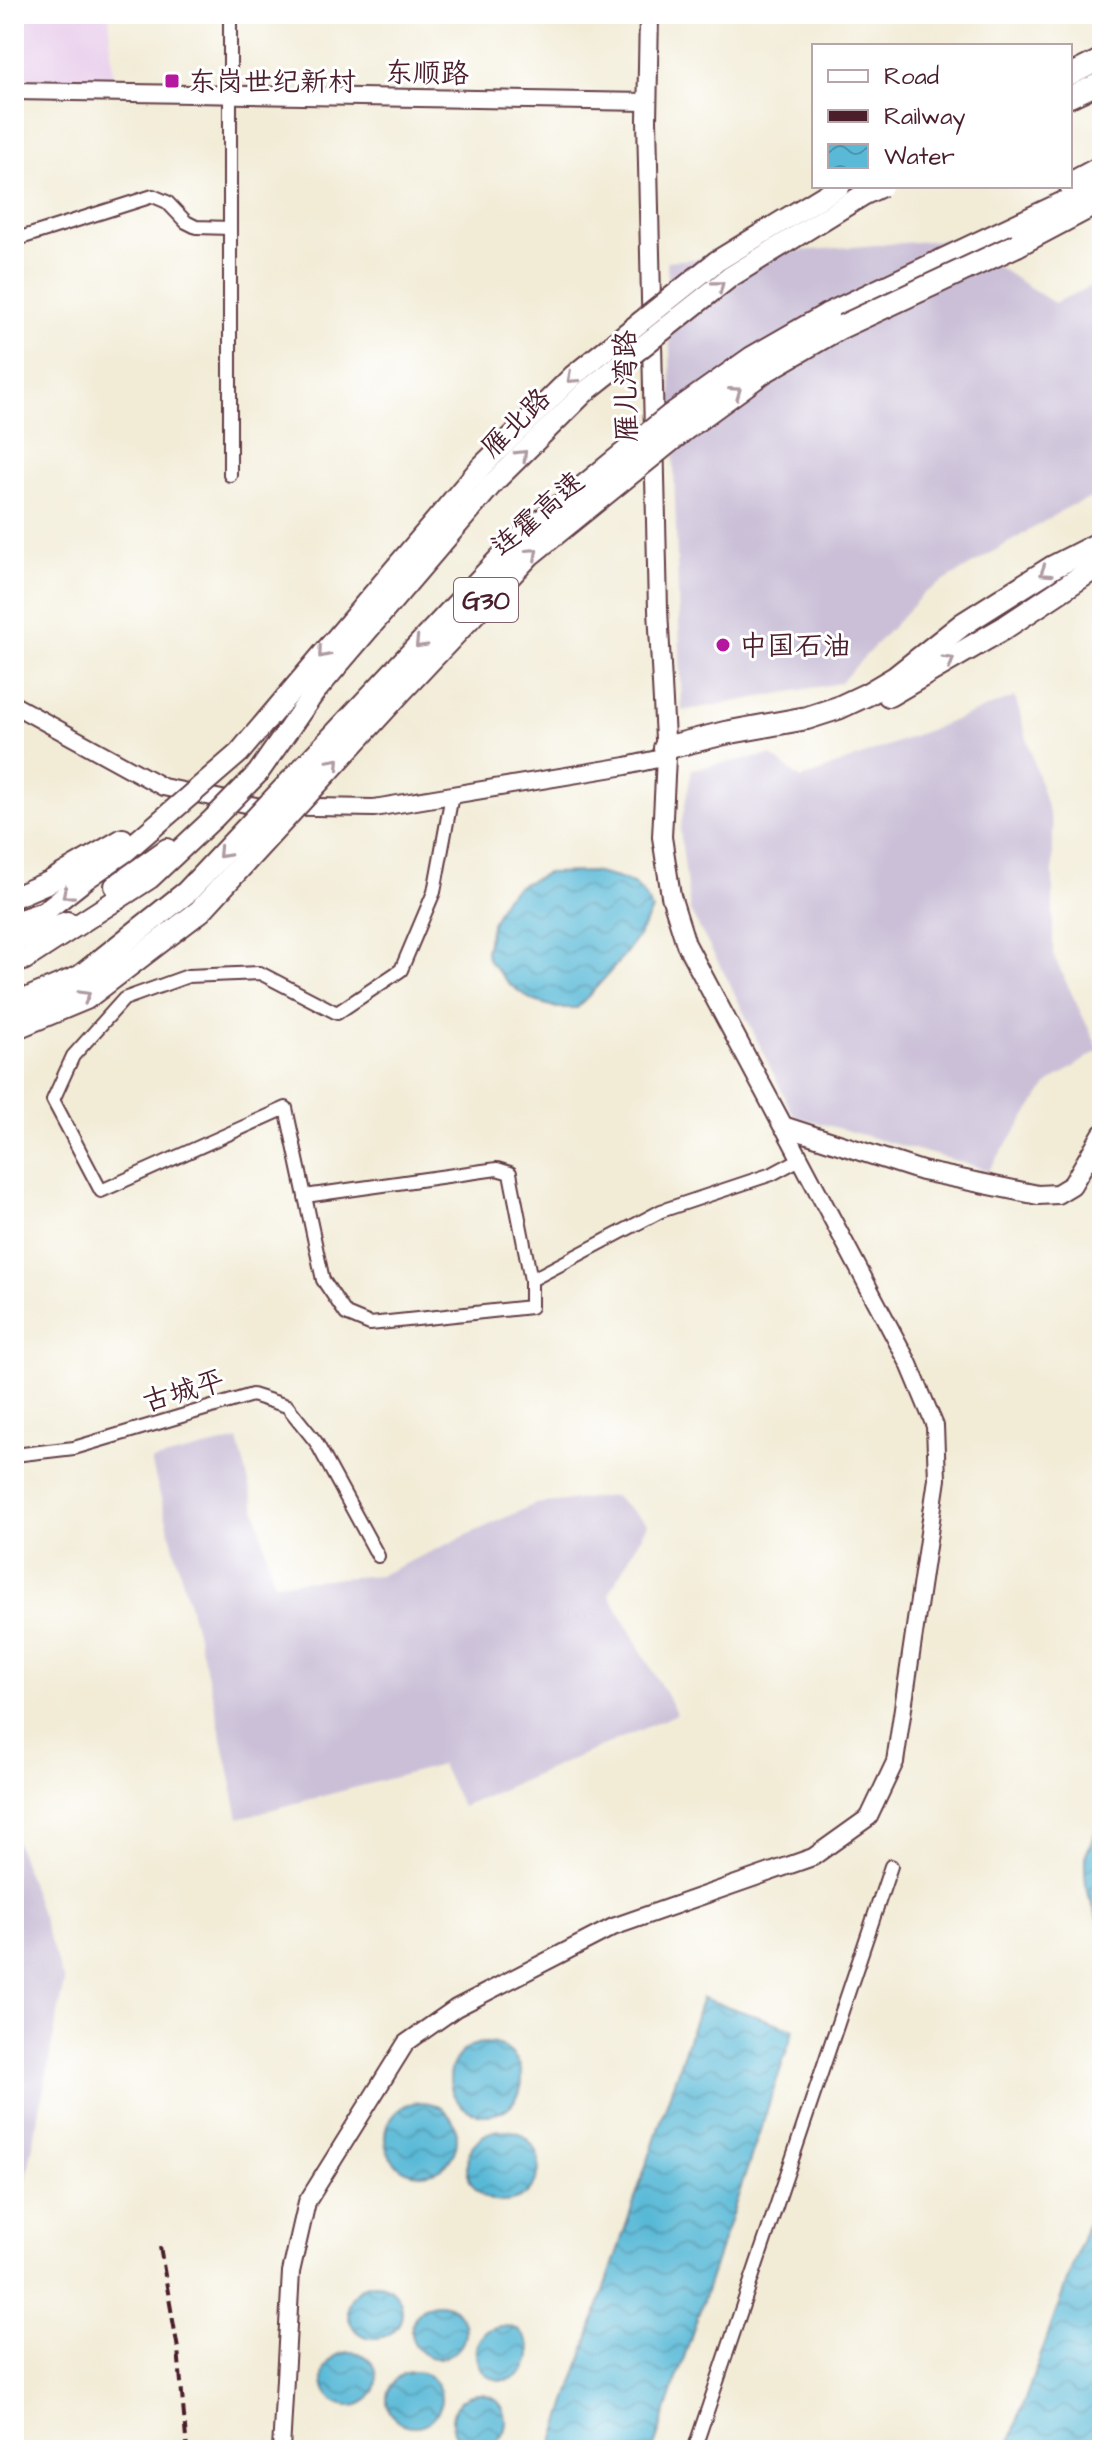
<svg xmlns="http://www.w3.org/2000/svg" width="1116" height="2464" viewBox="0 0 1116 2464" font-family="'Architects Daughter','LXGW WenKai TC',sans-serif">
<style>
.built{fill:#ead1ed}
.industrial{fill:#cabfd7}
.water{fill:url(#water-waves);stroke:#526c81;stroke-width:2}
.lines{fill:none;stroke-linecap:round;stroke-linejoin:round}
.minor-casing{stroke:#633e45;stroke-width:16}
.tertiary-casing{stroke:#633e45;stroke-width:20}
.secondary-casing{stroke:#633e45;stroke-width:22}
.trunk-casing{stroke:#633e45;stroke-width:24}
.motorway-casing{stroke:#633e45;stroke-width:26}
.minor{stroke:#fff;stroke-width:12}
.tertiary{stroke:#fff;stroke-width:16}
.secondary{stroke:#fff;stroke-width:18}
.trunk{stroke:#fff;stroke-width:20}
.motorway{stroke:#fff;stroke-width:22}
.rail{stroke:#4a1f2b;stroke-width:4;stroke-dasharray:12 6;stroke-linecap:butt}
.trunk-bridge-casing{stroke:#633e45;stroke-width:24;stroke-linecap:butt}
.motorway-bridge-casing{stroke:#633e45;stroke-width:26;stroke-linecap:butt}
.trunk-bridge{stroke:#fff;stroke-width:20}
.motorway-bridge{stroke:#fff;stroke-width:22}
.oneway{stroke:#ae9aa0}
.poi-dot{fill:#b5179e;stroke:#fff;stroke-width:3}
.labels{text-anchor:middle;stroke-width:6;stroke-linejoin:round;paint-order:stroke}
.shield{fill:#fff;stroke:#80626b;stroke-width:2}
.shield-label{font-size:26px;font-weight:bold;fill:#4a1f2b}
.street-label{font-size:28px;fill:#4a1f2b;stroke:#fff}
.poi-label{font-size:28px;fill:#4a1f2b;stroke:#fff;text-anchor:start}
</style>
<defs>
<pattern id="water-waves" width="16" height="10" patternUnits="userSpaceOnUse" patternTransform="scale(2)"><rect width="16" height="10" fill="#59b9d7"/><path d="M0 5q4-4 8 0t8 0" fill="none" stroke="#4c96af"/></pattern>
</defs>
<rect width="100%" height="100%" fill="#fff"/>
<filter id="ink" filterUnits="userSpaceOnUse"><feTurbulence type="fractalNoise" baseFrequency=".0125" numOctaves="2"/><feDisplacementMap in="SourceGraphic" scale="16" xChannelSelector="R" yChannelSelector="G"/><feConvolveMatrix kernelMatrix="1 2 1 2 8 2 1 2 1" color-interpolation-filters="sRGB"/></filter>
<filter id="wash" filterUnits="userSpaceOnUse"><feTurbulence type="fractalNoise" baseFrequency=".006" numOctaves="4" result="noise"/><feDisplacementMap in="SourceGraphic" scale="32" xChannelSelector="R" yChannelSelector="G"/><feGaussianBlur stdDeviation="1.8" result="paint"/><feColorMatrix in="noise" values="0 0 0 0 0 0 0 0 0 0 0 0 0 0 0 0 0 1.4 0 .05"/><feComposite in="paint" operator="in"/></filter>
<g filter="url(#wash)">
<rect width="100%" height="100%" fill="#f2ecd7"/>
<polygon class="built" points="14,14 109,14 113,81 14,78"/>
<g class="industrial">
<polygon points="954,239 1054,303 1102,281 1102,494 1068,507 923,594 840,683 682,711 667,261"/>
<polygon points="1015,697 1053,827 1053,955 1099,1050 1048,1084 989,1170 794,1116 729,982 690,911 680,830 692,769 771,755 801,779"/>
<polygon points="238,1440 274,1583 380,1575 535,1504 614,1496 648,1524 609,1594 677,1714 462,1807 441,1765 239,1818 211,1688 151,1461"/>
<polygon points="14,1835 64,1982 26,2182 14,2184"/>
</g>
<g class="water">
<path d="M593 872C622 880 640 878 652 910 635 948 605 978 577 1008H557L532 1000 509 984 489 961 486 952 491 925 504 898 518 886 547 873Z"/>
<polygon points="1102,1805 1102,1927 1087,1892 1085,1874 1085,1857 1095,1834"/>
<polygon points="702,1998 794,2029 653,2450 551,2450"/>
<circle cx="486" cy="2079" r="36"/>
<circle cx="421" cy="2138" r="36"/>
<circle cx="503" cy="2166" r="36"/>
<polygon points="1102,2183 1102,2450 1007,2450"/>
<circle cx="375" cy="2311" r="27"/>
<circle cx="438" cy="2331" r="27"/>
<circle cx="503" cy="2353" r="27"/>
<circle cx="350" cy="2379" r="27"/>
<circle cx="414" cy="2399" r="27"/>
<circle cx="479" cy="2421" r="27"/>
</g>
</g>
<g filter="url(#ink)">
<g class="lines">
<defs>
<g id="minor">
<polyline points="230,14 230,475"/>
<polyline points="14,240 153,196 167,202 186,222 196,227 230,228"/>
<polyline points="452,795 434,892 401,970 337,1013 260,973 188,976 124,999 73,1056 53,1100 101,1191 286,1108 323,1280 346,1314 370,1324 531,1307 531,1280 661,1211 772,1174 800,1159"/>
<polyline points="305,1196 497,1169 510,1173 531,1280"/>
<polyline points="14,1455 74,1448 252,1395 287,1406 316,1442 378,1556"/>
<polyline points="694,2450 891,1866"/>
</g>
<g id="tertiary">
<polyline points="14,91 647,102"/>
<polyline points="14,705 163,787 256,806 374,808 626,766 666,757"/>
<polyline points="281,2450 291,2272 307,2202 406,2043 456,2008 613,1927 813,1857 869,1817 895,1762 937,1479 935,1426 909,1364 783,1126"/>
</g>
<polyline id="secondary" points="649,14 647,120 658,610 666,757 662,837 671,896 686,944 783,1126 922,1171 1038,1195 1057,1194 1072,1185 1102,1134"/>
<g id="trunk">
<polyline points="1070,75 1102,59"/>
<polyline points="1070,97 1102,82"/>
<polyline points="115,886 167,849"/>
<polyline points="14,897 49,882 123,839"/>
<polyline points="14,922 44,912 87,878 126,851 172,811"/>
<polyline points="14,941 67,922"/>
<polyline points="14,964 25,959 150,878 214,818"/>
</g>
<g id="motorway">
<polyline points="1070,184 1102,167"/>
<polyline points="1017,245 1087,208"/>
<polyline points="827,315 1102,185"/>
<polyline points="889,695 1004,628 1102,563"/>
<polyline points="665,748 725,733 807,718 838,708 868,694 895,678 963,624 1053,567 1102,542"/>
</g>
</defs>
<use href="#minor" class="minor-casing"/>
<use href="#tertiary" class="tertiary-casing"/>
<use href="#secondary" class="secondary-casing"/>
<use href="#trunk" class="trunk-casing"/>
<use href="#motorway" class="motorway-casing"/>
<use href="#minor" class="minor"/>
<use href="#tertiary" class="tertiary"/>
<use href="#secondary" class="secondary"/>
<use href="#trunk" class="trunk"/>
<use href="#motorway" class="motorway"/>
<polyline class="rail" points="160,2247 178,2349 187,2450"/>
<defs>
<g id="trunk-bridge">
<polyline points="172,811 239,753 481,467 573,376 717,261 840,186"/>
<polyline points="214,818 258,773 314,693 494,482 585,392 730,277 863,195 882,186"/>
</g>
<g id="motorway-bridge">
<polyline points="14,1005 80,977 187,892 515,543 670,416 752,358 827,315"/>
<polyline points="14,1028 86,998 200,911 401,691 529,555 686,428 763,372 839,328 1017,245"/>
</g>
</defs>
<use href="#trunk-bridge" class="trunk-bridge-casing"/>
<use href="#motorway-bridge" class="motorway-bridge-casing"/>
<use href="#trunk-bridge" class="trunk-bridge"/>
<use href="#motorway-bridge" class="motorway-bridge"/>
</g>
<defs><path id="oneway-chevron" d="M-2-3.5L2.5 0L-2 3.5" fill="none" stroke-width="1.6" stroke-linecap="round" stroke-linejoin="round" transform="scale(2)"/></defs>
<g class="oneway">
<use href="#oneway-chevron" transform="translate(719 286) rotate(-38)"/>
<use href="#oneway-chevron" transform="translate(572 378) rotate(138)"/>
<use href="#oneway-chevron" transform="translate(736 392) rotate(-36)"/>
<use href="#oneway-chevron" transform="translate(522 455) rotate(-45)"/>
<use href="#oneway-chevron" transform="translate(533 553) rotate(-42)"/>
<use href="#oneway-chevron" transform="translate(1045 572) rotate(147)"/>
<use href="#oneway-chevron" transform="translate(420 643) rotate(134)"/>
<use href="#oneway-chevron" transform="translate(323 653) rotate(130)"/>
<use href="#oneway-chevron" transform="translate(949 661) rotate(-31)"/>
<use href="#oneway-chevron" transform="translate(335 763) rotate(-48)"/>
<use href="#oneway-chevron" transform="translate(223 853) rotate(133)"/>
<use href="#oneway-chevron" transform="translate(67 894) rotate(142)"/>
<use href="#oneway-chevron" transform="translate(85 996) rotate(-30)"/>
</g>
</g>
<g class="poi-dot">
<rect x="164" y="73" width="16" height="16" rx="4"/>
<circle cx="723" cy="645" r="8"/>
</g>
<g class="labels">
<rect class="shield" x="454" y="578" width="64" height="44" rx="6"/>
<g class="shield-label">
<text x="486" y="609">G30</text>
</g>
<g class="street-label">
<text transform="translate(427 72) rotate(1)" y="10">东顺路</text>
<text transform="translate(625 386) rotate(-91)" y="10">雁儿湾路</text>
<text transform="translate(515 422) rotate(-45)" y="10">雁北路</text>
<text transform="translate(537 513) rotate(-41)" y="10">连霍高速</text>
<text transform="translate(183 1390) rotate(-16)" y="10">古城平</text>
</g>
<g class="poi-label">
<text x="188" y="91">东岗世纪新村</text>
<text x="739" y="655">中国石油</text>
</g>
</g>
<rect width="1116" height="2464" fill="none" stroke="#fff" stroke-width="48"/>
<rect x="812" y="44" width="260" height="144" fill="#ffffff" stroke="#b7a5aa" stroke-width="2"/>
<rect x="828" y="70" width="40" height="12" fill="#ffffff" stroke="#b7a5aa" stroke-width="2"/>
<text x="884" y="84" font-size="24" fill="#4a1f2b">Road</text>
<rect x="828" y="110" width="40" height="12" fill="#4a1f2b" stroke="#b7a5aa" stroke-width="2"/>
<text x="884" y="124" font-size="24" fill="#4a1f2b">Railway</text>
<rect x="828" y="144" width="40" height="24" fill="url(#water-waves)" stroke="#b7a5aa" stroke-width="2"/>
<text x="884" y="164" font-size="24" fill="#4a1f2b">Water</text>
</svg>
